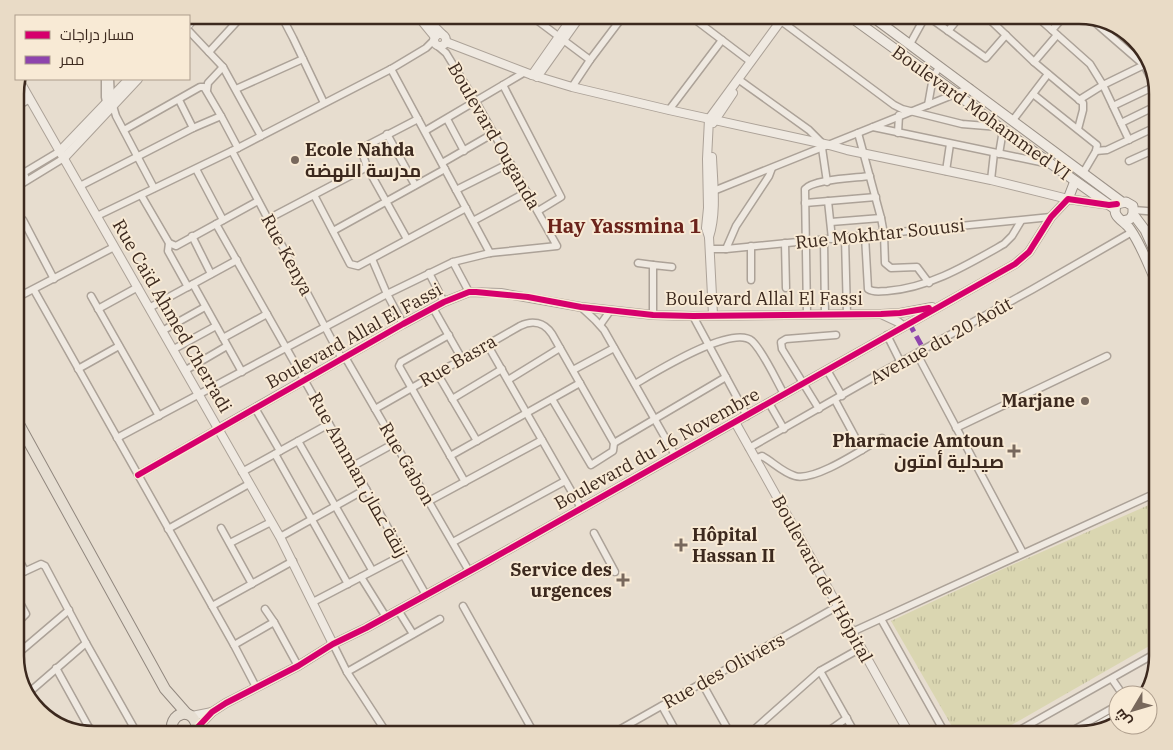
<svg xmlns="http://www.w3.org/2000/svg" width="1173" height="750" viewBox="0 0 1173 750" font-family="'IBM Plex Serif',Cairo,serif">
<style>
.park{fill:url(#park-tufts)}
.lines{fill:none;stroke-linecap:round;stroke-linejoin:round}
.minor-casing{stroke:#aca298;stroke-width:9}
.tertiary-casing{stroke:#aca298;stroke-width:10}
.secondary-casing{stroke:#9c9288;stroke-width:11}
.primary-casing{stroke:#92887f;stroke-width:12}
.minor{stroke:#efe9e1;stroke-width:6}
.tertiary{stroke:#efe9e1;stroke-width:8}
.secondary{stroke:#efe9e1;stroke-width:9}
.primary{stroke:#e6ded2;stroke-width:10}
.quiet{stroke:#8e44ad;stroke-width:5;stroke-dasharray:10 5;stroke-linecap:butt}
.cycleway-casing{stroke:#f8ead5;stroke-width:9}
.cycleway{stroke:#d6006c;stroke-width:6}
.poi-dot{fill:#78685c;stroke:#f8ead5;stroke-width:2}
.labels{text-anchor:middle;stroke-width:4;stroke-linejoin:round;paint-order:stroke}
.street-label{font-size:18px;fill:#3c291e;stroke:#f8ead5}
.poi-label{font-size:18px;font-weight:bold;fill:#3c291e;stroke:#f8ead5;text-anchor:end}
.quarter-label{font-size:20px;font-weight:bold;fill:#6b231b;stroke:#f8ead5}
.rim{fill:none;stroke:#3c291e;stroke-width:2.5}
</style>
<defs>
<pattern id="park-tufts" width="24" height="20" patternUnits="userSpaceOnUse" patternTransform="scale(1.25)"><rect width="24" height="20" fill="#dad6b1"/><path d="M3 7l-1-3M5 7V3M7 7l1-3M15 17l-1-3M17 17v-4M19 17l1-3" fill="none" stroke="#bcb898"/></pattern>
</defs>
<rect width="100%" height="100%" fill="#e7ddcf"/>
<polygon class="park" points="1158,501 1158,641 994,735 957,735 891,621 1005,568"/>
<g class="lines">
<defs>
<g id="minor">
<polyline points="172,15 174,16"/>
<polyline points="230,15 237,21"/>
<polyline points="281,15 293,38 324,103"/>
<polyline points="485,15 485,20"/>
<polyline points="530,15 590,60"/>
<polyline points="689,15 751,62"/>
<polyline points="773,15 894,105 902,109 962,124 999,127"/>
<polyline points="926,15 986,58 1006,35"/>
<polyline points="985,15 1034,62 1083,103 1083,110 1078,129"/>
<polyline points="1035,15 1090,64 1103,85 1129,140"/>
<polyline points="91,16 110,15"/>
<polyline points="1091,19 1144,65 1158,91"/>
<polyline points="993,22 999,15"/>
<polyline points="1052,30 1065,15"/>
<polyline points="189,31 223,67 261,136"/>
<polyline points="948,31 961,15"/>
<polyline points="910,44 926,15"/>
<polyline points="209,52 243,15"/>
<polyline points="1034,62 1057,35"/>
<polyline points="391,69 490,253"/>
<polyline points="105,79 105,97 107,106"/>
<polyline points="110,79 111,99 116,116 154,188"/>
<polyline points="738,79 809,130 824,145"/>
<polyline points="503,85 561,197 538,211"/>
<polyline points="572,87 590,60 624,15"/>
<polyline points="236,89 303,59"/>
<polyline points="207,90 208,83 223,67"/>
<polyline points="1033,94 1097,145 1096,151 1083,173"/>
<polyline points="179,100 193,128"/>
<polyline points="1079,100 1103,85 1144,65"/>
<polyline points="928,105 933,77 940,66"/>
<polyline points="1113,106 1155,86"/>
<polyline points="15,107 30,99"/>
<polyline points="669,110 722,40"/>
<polyline points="447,119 464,151"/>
<polyline points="1013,120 1048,74"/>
<polyline points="1121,123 1158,105"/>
<polyline points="873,127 1050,164"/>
<polyline points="124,130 200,87 204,87 221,116 238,148"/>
<polyline points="425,131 525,72"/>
<polyline points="858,133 881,218 884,234 885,263 891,268 917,267 929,283"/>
<polyline points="898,133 899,115"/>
<polyline points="387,134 415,185"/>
<polyline points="822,148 827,182"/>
<polyline points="232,151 342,359"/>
<polyline points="1096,151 1107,150 1158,126"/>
<polyline points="999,154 1003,130"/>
<polyline points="15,158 25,176"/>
<polyline points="1129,161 1158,148"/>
<polyline points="442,163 494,133"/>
<polyline points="196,169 223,220"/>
<polyline points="946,171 950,144"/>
<polyline points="1157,171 1158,171"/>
<polyline points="15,178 60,151"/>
<polyline points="991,180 994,153"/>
<polyline points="80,186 193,128 221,116"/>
<polyline points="15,188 64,158"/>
<polyline points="456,190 510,163"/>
<polyline points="711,192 970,88"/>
<polyline points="141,195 169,243 168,251 188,287"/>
<polyline points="314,195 350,264 358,266 466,208"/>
<polyline points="828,201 832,239"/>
<polyline points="805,203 876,197"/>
<polyline points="1134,210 1158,212"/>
<polyline points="97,216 238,148 391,69 426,48 434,40"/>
<polyline points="268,219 367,167"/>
<polyline points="23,220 54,279"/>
<polyline points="473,221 527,192"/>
<polyline points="831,222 881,218"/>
<polyline points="216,224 426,595"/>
<polyline points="333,231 445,169"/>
<polyline points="192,236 211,274"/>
<path d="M865 236 868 289C874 293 880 291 887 291 929 288 967 265 1004 244L1012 236 1021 221"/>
<polyline points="845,238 847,314"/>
<polyline points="407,239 367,167 362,152 366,146 418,119"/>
<polyline points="824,240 825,314"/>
<polyline points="169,243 176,246 258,201"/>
<polyline points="785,243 786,288"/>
<polyline points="710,249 726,249 1051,217"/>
<polyline points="726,249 736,226 769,176 772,168"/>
<polyline points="372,259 387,294 403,324"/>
<polyline points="453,262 469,292"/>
<polyline points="638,263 653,265"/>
<polyline points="429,273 444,302"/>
<polyline points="751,280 751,246"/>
<polyline points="193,284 242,372"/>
<polyline points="34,290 234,645 256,687"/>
<polyline points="15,294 20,296 114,247"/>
<polyline points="91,296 159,416"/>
<polyline points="581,307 595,320 604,330 675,455"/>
<polyline points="149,308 237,260"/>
<polyline points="433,308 462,359"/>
<polyline points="98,309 138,287"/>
<path d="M807 314 805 189C813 179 856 178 870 176"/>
<polyline points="653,315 653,265 672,267"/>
<polyline points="693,316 747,416"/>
<polyline points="600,325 610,311"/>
<polyline points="162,331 205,307"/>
<polyline points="449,335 401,362 399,366 465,482"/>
<polyline points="887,335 901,363"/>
<polyline points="223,338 267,314"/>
<polyline points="487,344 581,508"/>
<polyline points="174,349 216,326"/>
<polyline points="917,354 1023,553"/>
<polyline points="345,357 469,571"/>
<polyline points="78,369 119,346"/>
<polyline points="186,370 227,346"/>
<polyline points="573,370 614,348"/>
<polyline points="827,370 842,396"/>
<polyline points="437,373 477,441"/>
<polyline points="508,380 560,348"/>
<path d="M635 384C654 373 732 324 752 341 763 351 776 380 784 394"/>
<polyline points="452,399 502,369"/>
<polyline points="835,400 862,450"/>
<polyline points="769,403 784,429"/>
<polyline points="255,408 280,451"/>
<path d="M375 409 520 326C532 320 544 322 552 334L614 443 613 451 591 465 552 399"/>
<polyline points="819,409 782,349 781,342 786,339 836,335"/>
<polyline points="956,428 1107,356"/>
<polyline points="117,438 387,294 453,262 490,253 557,246 476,102 446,53 439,47"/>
<polyline points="298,441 372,570"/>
<polyline points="614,443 726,377"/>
<polyline points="749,448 877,375 1033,289 1132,232"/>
<polyline points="275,454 348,584"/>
<polyline points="450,456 580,383"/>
<path d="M755 459 762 456C773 462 782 472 795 476 815 482 864 448 882 438"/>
<polyline points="353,466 395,443"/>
<polyline points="242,472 329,424"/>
<polyline points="138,475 218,429"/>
<polyline points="429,501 542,440"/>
<polyline points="221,528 252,584"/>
<polyline points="168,529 249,484"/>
<polyline points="594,533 615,572"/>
<polyline points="280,537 366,489"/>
<polyline points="453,542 565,481"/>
<polyline points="230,543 271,522"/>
<polyline points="15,553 25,571"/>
<polyline points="15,576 41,564 45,566 86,643 138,735"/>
<polyline points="361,577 386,617"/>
<polyline points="15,594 26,614 15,625"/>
<polyline points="313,602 403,555"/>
<polyline points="212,606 293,561"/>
<polyline points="463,606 535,735"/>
<polyline points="265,609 274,622"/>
<polyline points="398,610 413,634"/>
<polyline points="881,619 946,735"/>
<polyline points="852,632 1158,492"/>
<polyline points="333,644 347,672 388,735"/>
<polyline points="234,645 274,622 298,666"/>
<polyline points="15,656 69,610"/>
<polyline points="56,668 93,735"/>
<polyline points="820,671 856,735"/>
<polyline points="347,672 440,619"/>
<polyline points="1112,679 1123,695"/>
<polyline points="702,683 731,735"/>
<polyline points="29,692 39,710"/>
<polyline points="26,695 86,643"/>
<polyline points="1136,695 1148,688"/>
<polyline points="662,706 678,735"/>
<polyline points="610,735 838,606"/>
<polyline points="748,735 820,671 861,648"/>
<polyline points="823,735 847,718"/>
<polyline points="1011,735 1158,652"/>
<polyline points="1065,735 1118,705"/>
</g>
<g id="tertiary">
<polyline points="417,15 435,37"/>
<polyline points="423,15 442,34"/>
<polyline points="186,16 187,15"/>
<polyline points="189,24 197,15"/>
<circle cx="440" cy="40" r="6"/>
<polyline points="446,42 532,75 572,87 669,110 829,145 847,150 991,180 1068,199"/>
<polyline points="532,75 574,15"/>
<polyline points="537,77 581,15"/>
<polyline points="19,80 280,537 333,644"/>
<polyline points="713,123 733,93"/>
<polyline points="60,151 129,79"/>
<polyline points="64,158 138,79"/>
<path d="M709 237C717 212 713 183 712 157"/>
<polyline points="713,315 709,237 706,228 708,208 707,159 709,119 785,15"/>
<polyline points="883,315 898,322 903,326"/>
<polyline points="735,422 910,735"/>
<polyline points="218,429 403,324 444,302 469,292 501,293 581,307 653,315 693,316 881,314 900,313 932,307"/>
<polyline points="192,716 212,712"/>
<polyline points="198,727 212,712 226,703 298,666 333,644 366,628 488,561 1015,264 1029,252 1051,217 1068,199 1110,205"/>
</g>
<g id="secondary">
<polyline points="848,15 957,94 999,127 1115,209"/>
<polyline points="870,15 1122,202"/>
<polyline points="1068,199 1075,181"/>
<polyline points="1133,214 1145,230 1158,259"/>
<path d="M1123 221 1130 219 1133 214V206L1126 202 1117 204C1110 217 1124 220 1130 229 1142 246 1149 267 1158 286"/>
<polyline points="1086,733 1118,715"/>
</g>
<g id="primary">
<polyline points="15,417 165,689 187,714"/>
<path d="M174 735C163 713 199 701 197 735"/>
</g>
</defs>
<use href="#minor" class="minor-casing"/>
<use href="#tertiary" class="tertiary-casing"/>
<use href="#secondary" class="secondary-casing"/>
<use href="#primary" class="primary-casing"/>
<use href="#minor" class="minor"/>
<use href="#tertiary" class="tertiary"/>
<use href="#secondary" class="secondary"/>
<use href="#primary" class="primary"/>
<polyline class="quiet" points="909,323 924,350"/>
<defs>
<g id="cycleway">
<polyline points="138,475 403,324 444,302 469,292 476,292 528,297 581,307 653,315 693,316 881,314 900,313 929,308"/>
<polyline points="198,727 212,712 226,703 298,666 333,644 366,628 488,561 1015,264 1029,252 1051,217 1068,199 1109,205 1117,204"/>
</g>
</defs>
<use href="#cycleway" class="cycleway-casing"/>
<use href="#cycleway" class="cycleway"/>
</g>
<g class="poi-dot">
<circle cx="295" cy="160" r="5"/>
<circle cx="1085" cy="401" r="5"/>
<path d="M1011.5 443.5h5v5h5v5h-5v5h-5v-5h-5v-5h5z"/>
<path d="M678.5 537.5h5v5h5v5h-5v5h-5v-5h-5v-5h5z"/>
<path d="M620.5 572.5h5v5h5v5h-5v5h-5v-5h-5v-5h5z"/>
</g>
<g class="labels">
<g class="street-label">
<text transform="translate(981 113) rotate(36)" y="6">Boulevard Mohammed VI</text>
<text transform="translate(494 136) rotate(60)" y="6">Boulevard Ouganda</text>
<text transform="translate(880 234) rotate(-6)" y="6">Rue Mokhtar Souusi</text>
<text transform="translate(287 255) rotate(62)" y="6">Rue Kenya</text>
<text x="764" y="305">Boulevard Allal El Fassi</text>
<text transform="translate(172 316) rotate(60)" y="6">Rue Caïd Ahmed Cherradi</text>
<text transform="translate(354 336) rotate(-29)" y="6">Boulevard Allal El Fassi</text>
<text transform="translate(941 341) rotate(-29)" y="6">Avenue du 20 Août</text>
<text transform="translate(458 361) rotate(-30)" y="6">Rue Basra</text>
<text transform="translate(657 449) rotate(-29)" y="6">Boulevard du 16 Novembre</text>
<text transform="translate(407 464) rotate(60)" y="6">Rue Gabon</text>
<text transform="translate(358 475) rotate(61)" y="6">Rue Amman زنقة عمان</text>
<text transform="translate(822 579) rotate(61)" y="6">Boulevard de l'Hôpital</text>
<text transform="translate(724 671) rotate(-29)" y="6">Rue des Oliviers</text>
</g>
<g class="poi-label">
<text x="305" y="156" text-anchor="start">Ecole Nahda<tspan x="305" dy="21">مدرسة النهضة</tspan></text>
<text x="1075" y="407">Marjane</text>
<text x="1004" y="447">Pharmacie Amtoun<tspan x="1004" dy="21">صيدلية أمتون</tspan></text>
<text x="692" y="541" text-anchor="start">Hôpital<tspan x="692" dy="21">Hassan II</tspan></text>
<text x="612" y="576">Service des<tspan x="612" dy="21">urgences</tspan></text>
</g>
<g class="quarter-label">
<text x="624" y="233">Hay Yassmina 1</text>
</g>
</g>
<path d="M0 0H1173V750H0ZM94 24H1079A70 70 0 0 1 1149 94V656A70 70 0 0 1 1079 726H94A70 70 0 0 1 24 656V94A70 70 0 0 1 94 24Z" fill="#e9dbc6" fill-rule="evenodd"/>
<path class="rim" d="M94 24H1079A70 70 0 0 1 1149 94V656A70 70 0 0 1 1079 726H94A70 70 0 0 1 24 656V94A70 70 0 0 1 94 24Z"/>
<rect x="15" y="15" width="175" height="65" fill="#f8ead5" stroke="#ad9d8c"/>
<rect x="25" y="31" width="25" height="8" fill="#d6006c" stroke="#ad9d8c"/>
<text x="60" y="40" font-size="15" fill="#3c291e">مسار دراجات</text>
<rect x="25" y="56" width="25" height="8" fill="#8e44ad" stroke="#ad9d8c"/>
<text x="60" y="65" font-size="15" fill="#3c291e">ممر</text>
<g transform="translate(1133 710) rotate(232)"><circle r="24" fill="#f8ead5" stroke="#ad9d8c"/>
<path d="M0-4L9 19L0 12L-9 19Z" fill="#78685c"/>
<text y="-8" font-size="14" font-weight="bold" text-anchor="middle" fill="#3c291e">ش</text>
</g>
</svg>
